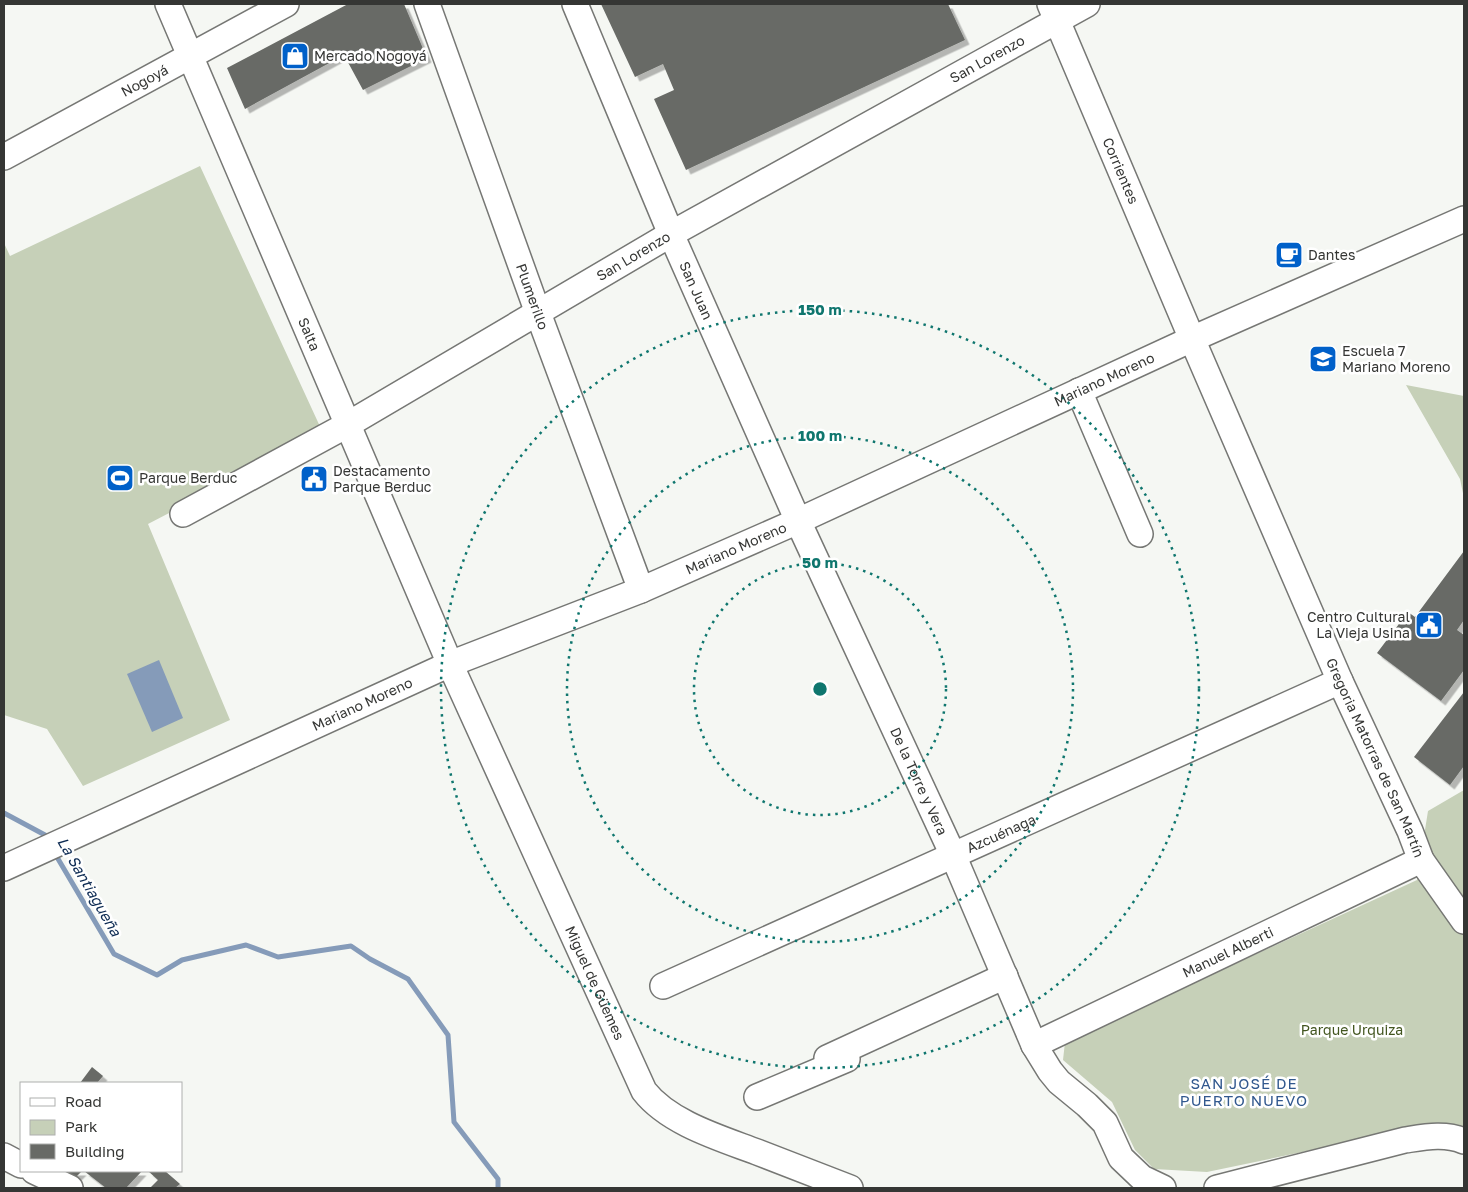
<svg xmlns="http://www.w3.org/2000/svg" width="1468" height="1192" viewBox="0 0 1468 1192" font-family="'Golos Text',sans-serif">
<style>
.green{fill:#c6d0b8}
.water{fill:#859bb9}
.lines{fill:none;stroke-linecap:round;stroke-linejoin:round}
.stream{stroke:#859bb9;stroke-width:5}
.building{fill:#686a66;filter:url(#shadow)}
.minor-casing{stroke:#767774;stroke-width:28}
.minor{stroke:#fff;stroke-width:25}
.ring{fill:none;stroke:#0f766e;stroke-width:2.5;stroke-dasharray:2.5 5}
.labels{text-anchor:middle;stroke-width:5;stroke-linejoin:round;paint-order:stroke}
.poi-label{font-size:14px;fill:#353634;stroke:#fff;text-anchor:start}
.street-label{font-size:14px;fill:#353634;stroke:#fff}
.park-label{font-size:14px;fill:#42551f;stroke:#fff}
.water-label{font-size:15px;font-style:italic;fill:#0d2b53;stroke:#fff}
.neighbourhood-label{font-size:15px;letter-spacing:1px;fill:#31588e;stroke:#fff}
.centre{fill:#0f766e;stroke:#fff;stroke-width:2.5}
.ring-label{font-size:15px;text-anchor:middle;font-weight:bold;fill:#0f766e;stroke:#fff;stroke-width:5;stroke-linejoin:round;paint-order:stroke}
</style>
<defs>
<filter id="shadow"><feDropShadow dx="4.5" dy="4.5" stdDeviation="0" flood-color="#0004"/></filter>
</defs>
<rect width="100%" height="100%" fill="#f5f7f3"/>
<g class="green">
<polygon points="200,166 323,433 148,524 230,720 83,786 47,729 4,715 4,243 10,256"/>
<polygon points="1406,385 1464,396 1464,498 1460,479"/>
<polygon points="1464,790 1464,1130 1413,1129 1207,1172 1154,1169 1135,1150 1112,1102 1063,1060 1065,1042 1417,880 1428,811"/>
</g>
<polygon class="water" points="159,660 183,718 152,732 127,674"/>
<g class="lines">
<g class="stream">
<polyline points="4,813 45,835 47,840"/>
<polyline points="54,852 114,954 157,975 182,960 246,945 278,957 351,946 370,959 408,979 448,1035 454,1122 498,1179 498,1188"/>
</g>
</g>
<g class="building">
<polygon points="348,4 404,4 427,58 363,90 344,55 245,109 227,68"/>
<polygon points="601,4 948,4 965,40 686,170 654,99 674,90 663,64 635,77"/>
<polygon points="1464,551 1464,620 1457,630 1464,635 1464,670 1441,701 1377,653 1408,612 1415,617"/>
<polygon points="1464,692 1464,766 1450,785 1414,757"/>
<polygon points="92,1067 103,1076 97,1083 80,1083"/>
<polygon points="66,1171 82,1171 75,1178"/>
<polygon points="84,1171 142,1171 126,1188 106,1188"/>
<polygon points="148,1171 165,1171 180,1184 175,1188 150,1188 158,1180"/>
</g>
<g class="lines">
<defs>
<g id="minor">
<path id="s1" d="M168 4 450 664 644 1091C669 1123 720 1138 757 1152 788 1164 819 1176 850 1188"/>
<path id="s2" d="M427 4 538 313 641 590"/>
<path id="s3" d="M575 4 671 234 798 521 953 855 1034 1045 1050 1071 1059 1082 1087 1105 1105 1123 1121 1158 1142 1178 1163 1188"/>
<path id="s4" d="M1050 4 1192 339 1340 681 1410 831 1421 860 1464 921"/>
<path id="s5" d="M4 157 286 4"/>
<polyline points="1079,391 1140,534"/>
<path id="s6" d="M183 514 347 425 671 234 1087 4"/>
<path id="s7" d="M4 868 450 664 641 590 798 521 1192 339 1464 219"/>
<path id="s8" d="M663 986 1340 681"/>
<path id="s9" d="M1034 1045 1421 860"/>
<polyline points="827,1058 1005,976"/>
<polyline points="757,1097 847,1059"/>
<polyline points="4,1156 21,1165"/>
<polyline points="34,1171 70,1188"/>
<path d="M1217 1188 1405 1140C1425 1137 1445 1133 1464 1141"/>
</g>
</defs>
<use href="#minor" class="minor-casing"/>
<use href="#minor" class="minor"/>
</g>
<g class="ring">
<circle cx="820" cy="689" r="126"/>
<circle cx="820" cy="689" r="253"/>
<circle cx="820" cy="689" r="379"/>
</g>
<defs>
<symbol id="shop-square" viewBox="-11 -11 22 22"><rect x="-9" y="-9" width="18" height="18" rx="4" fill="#0060c9" stroke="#fff"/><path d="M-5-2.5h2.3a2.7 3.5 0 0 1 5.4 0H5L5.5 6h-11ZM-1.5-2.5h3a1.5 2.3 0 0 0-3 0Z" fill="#fff"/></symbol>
<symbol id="cafe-square" viewBox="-11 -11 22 22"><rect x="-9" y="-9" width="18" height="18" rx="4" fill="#0060c9" stroke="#fff"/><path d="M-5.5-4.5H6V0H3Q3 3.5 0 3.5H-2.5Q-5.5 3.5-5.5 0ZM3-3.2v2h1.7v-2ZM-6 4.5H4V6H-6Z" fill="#fff"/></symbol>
<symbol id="school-square" viewBox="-11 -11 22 22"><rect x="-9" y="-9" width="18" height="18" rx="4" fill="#0060c9" stroke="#fff"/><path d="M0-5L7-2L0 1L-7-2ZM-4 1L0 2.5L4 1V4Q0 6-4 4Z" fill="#fff"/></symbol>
<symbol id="stadium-square" viewBox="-11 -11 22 22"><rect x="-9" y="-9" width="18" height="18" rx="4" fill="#0060c9" stroke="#fff"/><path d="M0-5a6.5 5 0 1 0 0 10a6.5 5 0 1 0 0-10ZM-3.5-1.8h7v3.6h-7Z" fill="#fff"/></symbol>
<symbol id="civic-square" viewBox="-11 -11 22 22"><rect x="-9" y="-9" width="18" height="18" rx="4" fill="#0060c9" stroke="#fff"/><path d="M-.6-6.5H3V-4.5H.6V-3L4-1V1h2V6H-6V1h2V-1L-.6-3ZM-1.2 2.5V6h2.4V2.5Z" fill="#fff"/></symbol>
</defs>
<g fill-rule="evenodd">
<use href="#shop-square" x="279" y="40" width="32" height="32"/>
<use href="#cafe-square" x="1273" y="239" width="32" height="32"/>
<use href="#school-square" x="1307" y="343" width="32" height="32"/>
<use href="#stadium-square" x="104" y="462" width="32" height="32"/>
<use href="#civic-square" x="298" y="463" width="32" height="32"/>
<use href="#civic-square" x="1413" y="609" width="32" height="32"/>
</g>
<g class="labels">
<g class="poi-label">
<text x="314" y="61">Mercado Nogoyá</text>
<text x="1308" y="260">Dantes</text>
<text x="1342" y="356">Escuela 7<tspan x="1342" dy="16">Mariano Moreno</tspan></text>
<text x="333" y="476">Destacamento<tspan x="333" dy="16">Parque Berduc</tspan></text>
<text x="139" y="483">Parque Berduc</text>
<text x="1410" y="622" text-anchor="end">Centro Cultural<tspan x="1410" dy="16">La Vieja Usina</tspan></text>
</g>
<g class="street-label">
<text dy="5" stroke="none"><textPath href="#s6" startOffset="924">San Lorenzo</textPath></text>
<text dy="5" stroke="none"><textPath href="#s5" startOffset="160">Nogoyá</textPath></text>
<text dy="5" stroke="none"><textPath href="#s4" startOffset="181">Corrientes</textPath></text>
<text dy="5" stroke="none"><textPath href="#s6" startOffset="519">San Lorenzo</textPath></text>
<text dy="5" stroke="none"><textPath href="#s3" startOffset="311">San Juan</textPath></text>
<text dy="5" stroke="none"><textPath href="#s2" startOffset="311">Plumerillo</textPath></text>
<text dy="5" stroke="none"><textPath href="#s1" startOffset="359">Salta</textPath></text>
<text dy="5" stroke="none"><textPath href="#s7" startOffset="1204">Mariano Moreno</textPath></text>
<text dy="5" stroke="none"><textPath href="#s7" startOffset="799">Mariano Moreno</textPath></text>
<text dy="5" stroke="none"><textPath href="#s7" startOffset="394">Mariano Moreno</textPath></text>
<text dy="5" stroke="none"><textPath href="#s4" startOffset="821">Gregoria Matorras de San Martín</textPath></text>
<text dy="5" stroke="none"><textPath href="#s3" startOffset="850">De la Torre y Vera</textPath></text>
<text dy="5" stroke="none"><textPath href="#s8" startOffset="371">Azcuénaga</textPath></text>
<text dy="5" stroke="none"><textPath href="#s9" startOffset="215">Manuel Alberti</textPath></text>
<text dy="5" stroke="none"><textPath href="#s1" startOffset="1068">Miguel de Güemes</textPath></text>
</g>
<g class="park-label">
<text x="1352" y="1035">Parque Urquiza</text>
</g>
<g class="water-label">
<text transform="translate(89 887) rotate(60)" y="5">La Santiagueña</text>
</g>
<g class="neighbourhood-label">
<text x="1244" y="1089">SAN JOSÉ DE<tspan x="1244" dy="17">PUERTO NUEVO</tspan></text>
</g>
</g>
<circle cx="820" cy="689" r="8" class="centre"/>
<g class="ring-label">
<text x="820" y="315">150 m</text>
<text x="820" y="441">100 m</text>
<text x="820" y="568">50 m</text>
</g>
<rect width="1468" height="1192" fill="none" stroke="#353634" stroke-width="10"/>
<rect x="20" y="1082" width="162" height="90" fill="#ffffff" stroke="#aeafae"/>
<rect x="30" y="1098" width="25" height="8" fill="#ffffff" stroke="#aeafae"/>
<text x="65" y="1107" font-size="15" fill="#353634">Road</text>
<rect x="30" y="1120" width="25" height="15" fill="#c6d0b8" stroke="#aeafae"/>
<text x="65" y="1132" font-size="15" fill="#353634">Park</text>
<rect x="30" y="1144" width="25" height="15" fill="#686a66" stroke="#aeafae"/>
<text x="65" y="1157" font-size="15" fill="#353634">Building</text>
</svg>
